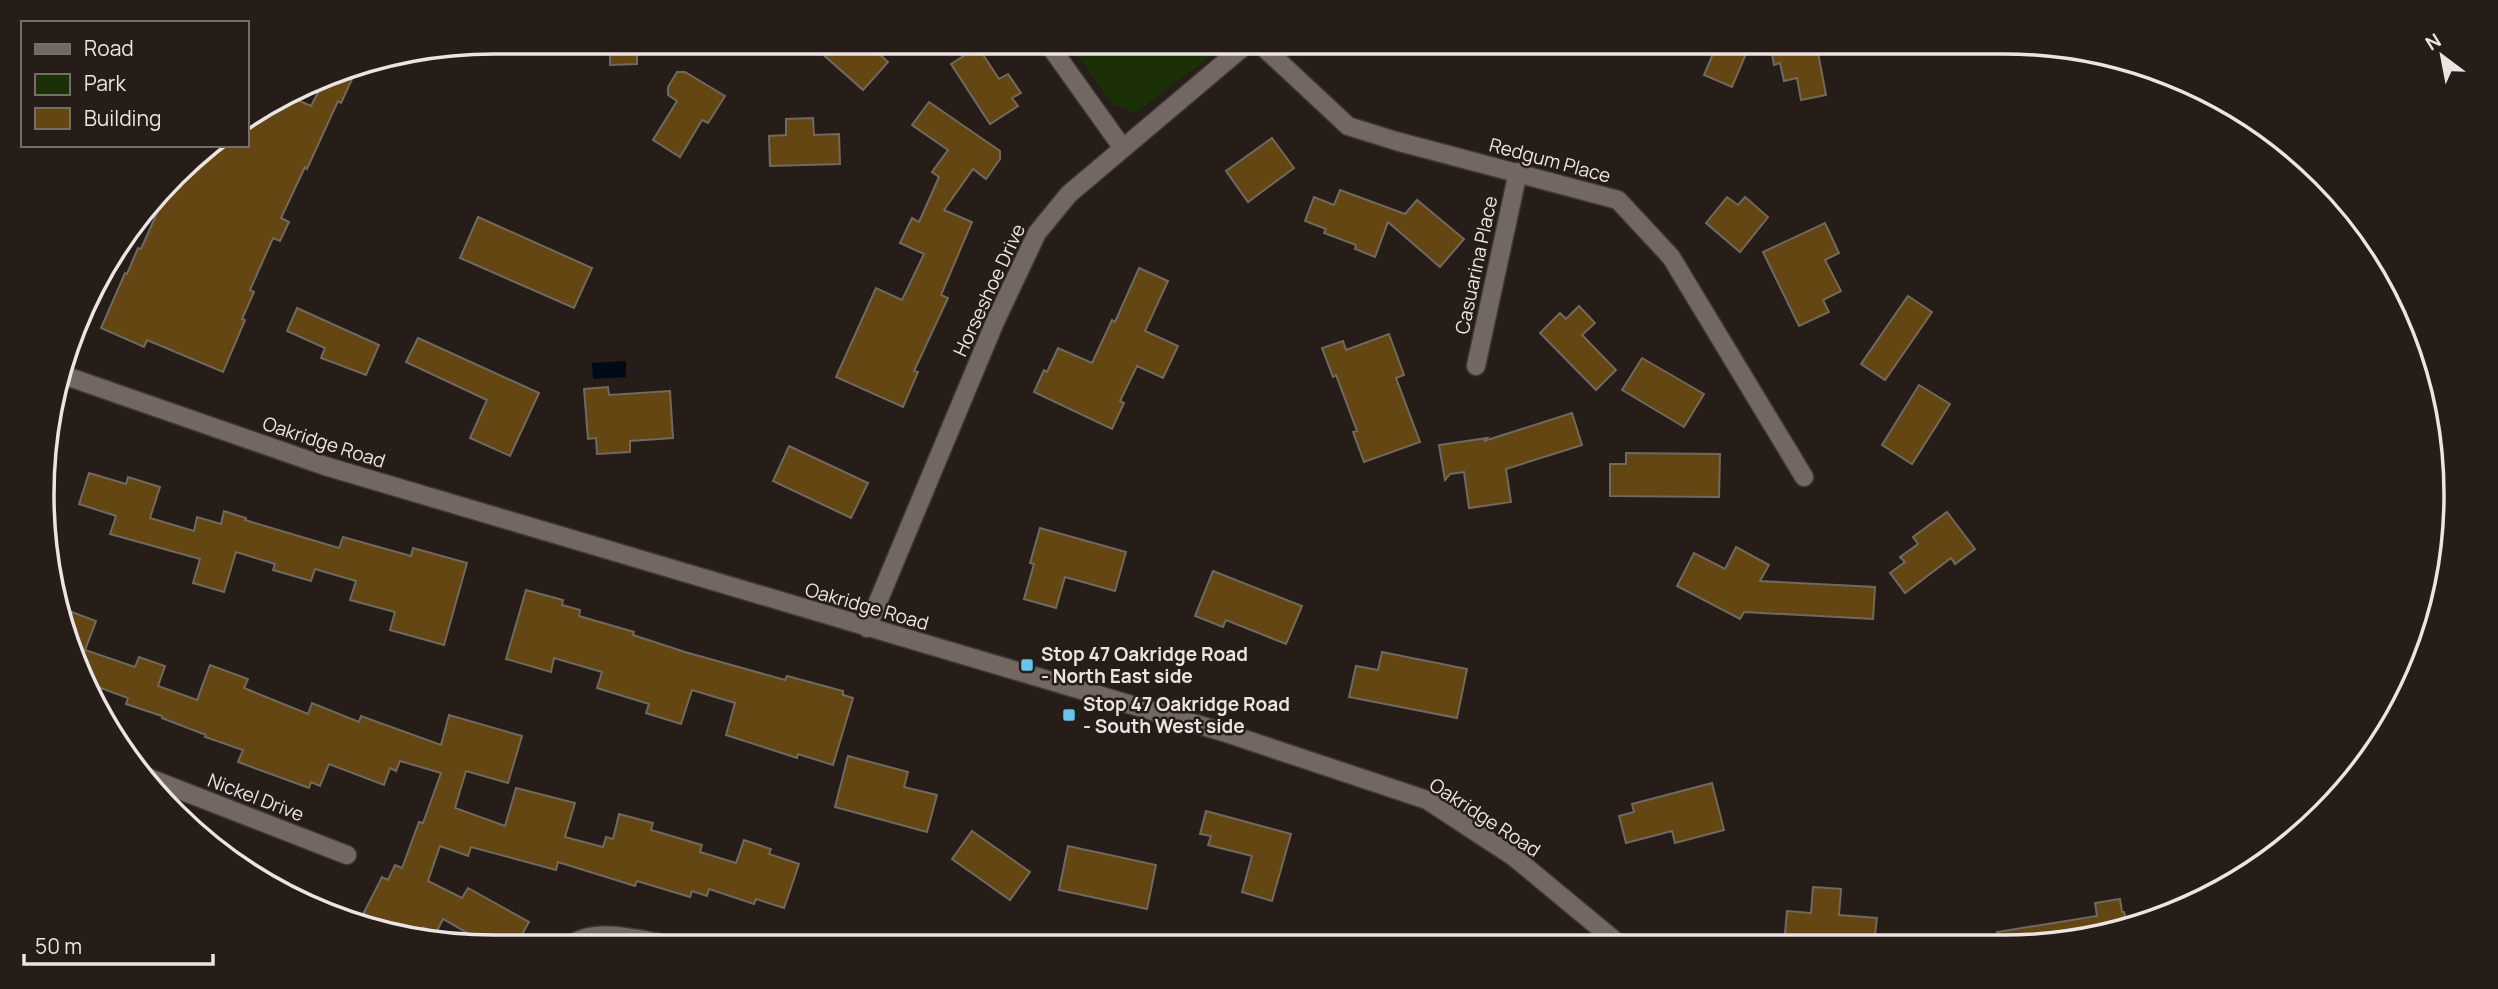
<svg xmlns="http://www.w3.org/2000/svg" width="2498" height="989" viewBox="0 0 2498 989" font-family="Manrope,sans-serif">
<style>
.green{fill:#1c3007}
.water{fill:#000916}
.building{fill:#634612;stroke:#6f695f;stroke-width:2}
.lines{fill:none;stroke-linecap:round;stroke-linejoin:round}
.minor-casing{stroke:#3f3836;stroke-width:21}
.tertiary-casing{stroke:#3f3836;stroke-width:21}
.minor{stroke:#736763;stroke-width:18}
.tertiary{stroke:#736763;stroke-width:18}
.poi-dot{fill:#66c4ef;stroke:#261d19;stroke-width:2.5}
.labels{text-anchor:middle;stroke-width:5;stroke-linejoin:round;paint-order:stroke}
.street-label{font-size:19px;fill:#ebe4e2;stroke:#261d19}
.poi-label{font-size:19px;font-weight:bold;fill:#ebe4e2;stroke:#261d19;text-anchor:start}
.rim{fill:none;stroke:#ebe4e2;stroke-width:3.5}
</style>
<rect width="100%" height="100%" fill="#261d19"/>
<polygon class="green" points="1068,42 1230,42 1135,113 1112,104"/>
<polygon class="water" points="626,361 626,377 593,379 592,363"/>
<g class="building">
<polygon points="610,42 637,42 637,64 610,65"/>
<polygon points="809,42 866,42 888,62 863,90"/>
<polygon points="1718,42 1751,42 1732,87 1704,75"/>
<polygon points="1770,42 1816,42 1826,95 1801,100 1797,78 1784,81 1780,63 1774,65"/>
<polygon points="978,47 999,79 1008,74 1021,93 1012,98 1018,106 990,124 951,64"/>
<polygon points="359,64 341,103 338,101 307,169 305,167 281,218 289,222 280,241 273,238 250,290 254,292 242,319 245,320 223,372 147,340 144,347 101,328 125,273 127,274 138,248 141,249 168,188 196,154 212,145 247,145 247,125 293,98 311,106 324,81 349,66"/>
<polygon points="677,72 685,72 725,96 708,123 702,120 680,157 653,140 677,101 668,95 668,87"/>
<polygon points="929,102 1000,151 1000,159 986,179 973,169 944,210 972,222 941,295 948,298 914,371 918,372 903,407 836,377 876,288 902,300 924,254 900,243 912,218 919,222 939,177 932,172 948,150 912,125"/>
<polygon points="813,118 814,135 839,134 840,164 770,166 769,136 786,135 786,119"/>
<polygon points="1272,138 1294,168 1248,202 1226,171"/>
<polygon points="1340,190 1405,214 1417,200 1464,239 1440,267 1388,222 1375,257 1355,249 1356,245 1324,233 1326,229 1305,221 1314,197 1334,205"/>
<polygon points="1727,197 1738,205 1745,197 1768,217 1740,252 1706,223"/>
<polygon points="478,217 592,268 574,308 460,258"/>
<polygon points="1825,223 1839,253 1825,260 1841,291 1823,300 1829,312 1799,326 1763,252"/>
<polygon points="1139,268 1168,281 1145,331 1178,346 1163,378 1137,366 1120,401 1124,403 1112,429 1034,392 1044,370 1047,372 1058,348 1092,363 1112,320 1115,322"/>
<polygon points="1908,296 1932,312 1885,380 1861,364"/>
<polygon points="1579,306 1595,323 1582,335 1616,370 1596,390 1540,333 1560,313 1566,319"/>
<polygon points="297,308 379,345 366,375 321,358 325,348 287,331"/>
<polygon points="1389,334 1404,375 1396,378 1420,442 1364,462 1353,432 1357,431 1336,375 1333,377 1322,348 1343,341 1346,350"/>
<polygon points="418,338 539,393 510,456 470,438 487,400 406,362"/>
<polygon points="1642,358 1704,394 1684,427 1622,390"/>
<polygon points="1919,385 1950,404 1912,464 1882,445"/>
<polygon points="608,387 609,395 670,391 673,438 630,441 630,452 597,454 596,438 588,439 584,389"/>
<polygon points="1572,413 1582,445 1506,469 1511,502 1469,508 1464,472 1450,474 1445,480 1439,445 1487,438 1484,441"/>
<polygon points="789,446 868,483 851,518 773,481"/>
<polygon points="1626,453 1720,454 1719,497 1610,496 1610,464 1626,464"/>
<polygon points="89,473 126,484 128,477 160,487 150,518 194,531 197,517 221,524 224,511 246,518 245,520 339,548 343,537 411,556 413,548 467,563 444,645 390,630 395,612 350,600 356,581 315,569 311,581 273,570 275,564 236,552 224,592 193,583 200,559 110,534 116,516 79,504"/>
<polygon points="1947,512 1975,549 1955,564 1951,558 1905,593 1890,573 1905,562 1900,557 1918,544 1913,537"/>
<polygon points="1040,528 1126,552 1115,591 1065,577 1056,608 1024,599 1034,564 1030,563"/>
<polygon points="1736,547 1769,565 1760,581 1875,587 1873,619 1744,612 1740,619 1677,586 1694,553 1725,569"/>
<polygon points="1213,571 1302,606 1286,644 1226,620 1223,627 1195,616"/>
<polygon points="526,590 563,600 562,605 580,610 579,616 634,632 633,635 685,652 785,680 787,676 843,691 843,695 853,698 833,765 798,754 797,758 726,735 735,703 692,690 681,724 646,713 649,704 597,688 602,672 554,658 551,672 506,659"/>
<polygon points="61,608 96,621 85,650 135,667 139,657 165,666 158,686 197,700 210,665 248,679 244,688 308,714 312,703 359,722 361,716 441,745 449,715 522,736 508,783 466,771 455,808 505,826 516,788 575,803 565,837 603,847 606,837 613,839 619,814 653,823 651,830 702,845 700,852 736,863 744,840 771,849 769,854 799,864 784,908 756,899 754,904 709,889 707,896 692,891 690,897 637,881 635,886 558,862 556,870 471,847 468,856 440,846 428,881 462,898 468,888 529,922 515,947 490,946 443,919 436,933 423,927 418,937 393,934 361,918 382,877 388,880 395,865 402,868 419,822 423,823 441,773 400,761 396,771 390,768 384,785 329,764 320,786 311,782 309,788 238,762 243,750 205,737 206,735 162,718 162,716 126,704 128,698 95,686"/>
<polygon points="1382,652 1467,669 1457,718 1349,697 1356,666 1378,670"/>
<polygon points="848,756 908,772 904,787 937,795 927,832 835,807"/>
<polygon points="1712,783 1724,830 1675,843 1672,831 1626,843 1619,816 1634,812 1632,804"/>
<polygon points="1206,811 1291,834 1272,901 1242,892 1252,856 1208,845 1211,836 1200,834"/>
<polygon points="972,831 1030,872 1010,900 952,859"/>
<polygon points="1068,846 1156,865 1147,909 1059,890"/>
<polygon points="1813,887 1841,889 1839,915 1877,918 1874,944 1784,944 1787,911 1811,913"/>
<polygon points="2120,899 2122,912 2124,912 2127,924 2063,943 1998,943 1997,932 2097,916 2095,903"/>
</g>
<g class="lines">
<defs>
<g id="minor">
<polyline points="1047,42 1122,147"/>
<polyline points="1258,42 1348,126 1396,141 1618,200 1671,257 1804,477"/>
<polyline points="1476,366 1518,172"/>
<polyline points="867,628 995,322 1037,233 1069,194 1249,42"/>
<polyline points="149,778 347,855"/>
<path d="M570 947C589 924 652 942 679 947"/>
</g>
<polyline id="tertiary" points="66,376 325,466 1223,732 1427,800 1514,857 1619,944"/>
</defs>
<use href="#minor" class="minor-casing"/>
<use href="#tertiary" class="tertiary-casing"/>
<use href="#minor" class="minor"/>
<use href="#tertiary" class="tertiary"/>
</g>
<g class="poi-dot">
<rect x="1020" y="658" width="14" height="14" rx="3.5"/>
<rect x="1062" y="708" width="14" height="14" rx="3.5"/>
</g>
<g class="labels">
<g class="street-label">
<text transform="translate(1550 160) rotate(15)" y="7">Redgum Place</text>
<text transform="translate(1476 265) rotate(-78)" y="7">Casuarina Place</text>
<text transform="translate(989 290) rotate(-65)" y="7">Horseshoe Drive</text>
<text transform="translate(324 442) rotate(18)" y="7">Oakridge Road</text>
<text transform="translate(867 606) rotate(16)" y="7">Oakridge Road</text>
<text transform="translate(256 797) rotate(21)" y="7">Nickel Drive</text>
<text transform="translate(1485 817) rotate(33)" y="7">Oakridge Road</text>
</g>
<g class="poi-label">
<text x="1041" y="661">Stop 47 Oakridge Road<tspan x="1041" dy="22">- North East side</tspan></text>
<text x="1083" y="711">Stop 47 Oakridge Road<tspan x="1083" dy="22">- South West side</tspan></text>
</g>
</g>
<path d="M0 0H2498V989H0ZM494 54H2004A440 440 0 0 1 2444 494V495A440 440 0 0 1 2004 935H494A440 440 0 0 1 54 495V494A440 440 0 0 1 494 54Z" fill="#261d19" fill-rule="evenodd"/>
<path class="rim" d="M494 54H2004A440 440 0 0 1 2444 494V495A440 440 0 0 1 2004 935H494A440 440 0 0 1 54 495V494A440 440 0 0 1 494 54Z"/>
<rect x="21" y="21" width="228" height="126" fill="#261d19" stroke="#756d69" stroke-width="2"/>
<rect x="35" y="44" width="35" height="10" fill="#736763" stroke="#756d69" stroke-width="2"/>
<text x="84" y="56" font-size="21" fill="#ebe4e2">Road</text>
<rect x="35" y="74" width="35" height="21" fill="#1c3007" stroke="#756d69" stroke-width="2"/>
<text x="84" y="91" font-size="21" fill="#ebe4e2">Park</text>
<rect x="35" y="108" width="35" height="21" fill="#634612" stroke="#756d69" stroke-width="2"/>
<text x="84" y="126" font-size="21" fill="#ebe4e2">Building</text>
<g transform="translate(2442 56) rotate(328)" stroke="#261d19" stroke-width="5" paint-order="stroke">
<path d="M0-5L12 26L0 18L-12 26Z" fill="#ebe4e2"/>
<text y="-10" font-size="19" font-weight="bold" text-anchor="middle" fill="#ebe4e2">N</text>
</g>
<path d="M24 954v10h189v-10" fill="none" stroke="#ebe4e2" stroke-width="3.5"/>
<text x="35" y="954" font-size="21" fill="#ebe4e2" stroke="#261d19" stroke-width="5" paint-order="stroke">50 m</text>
</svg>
